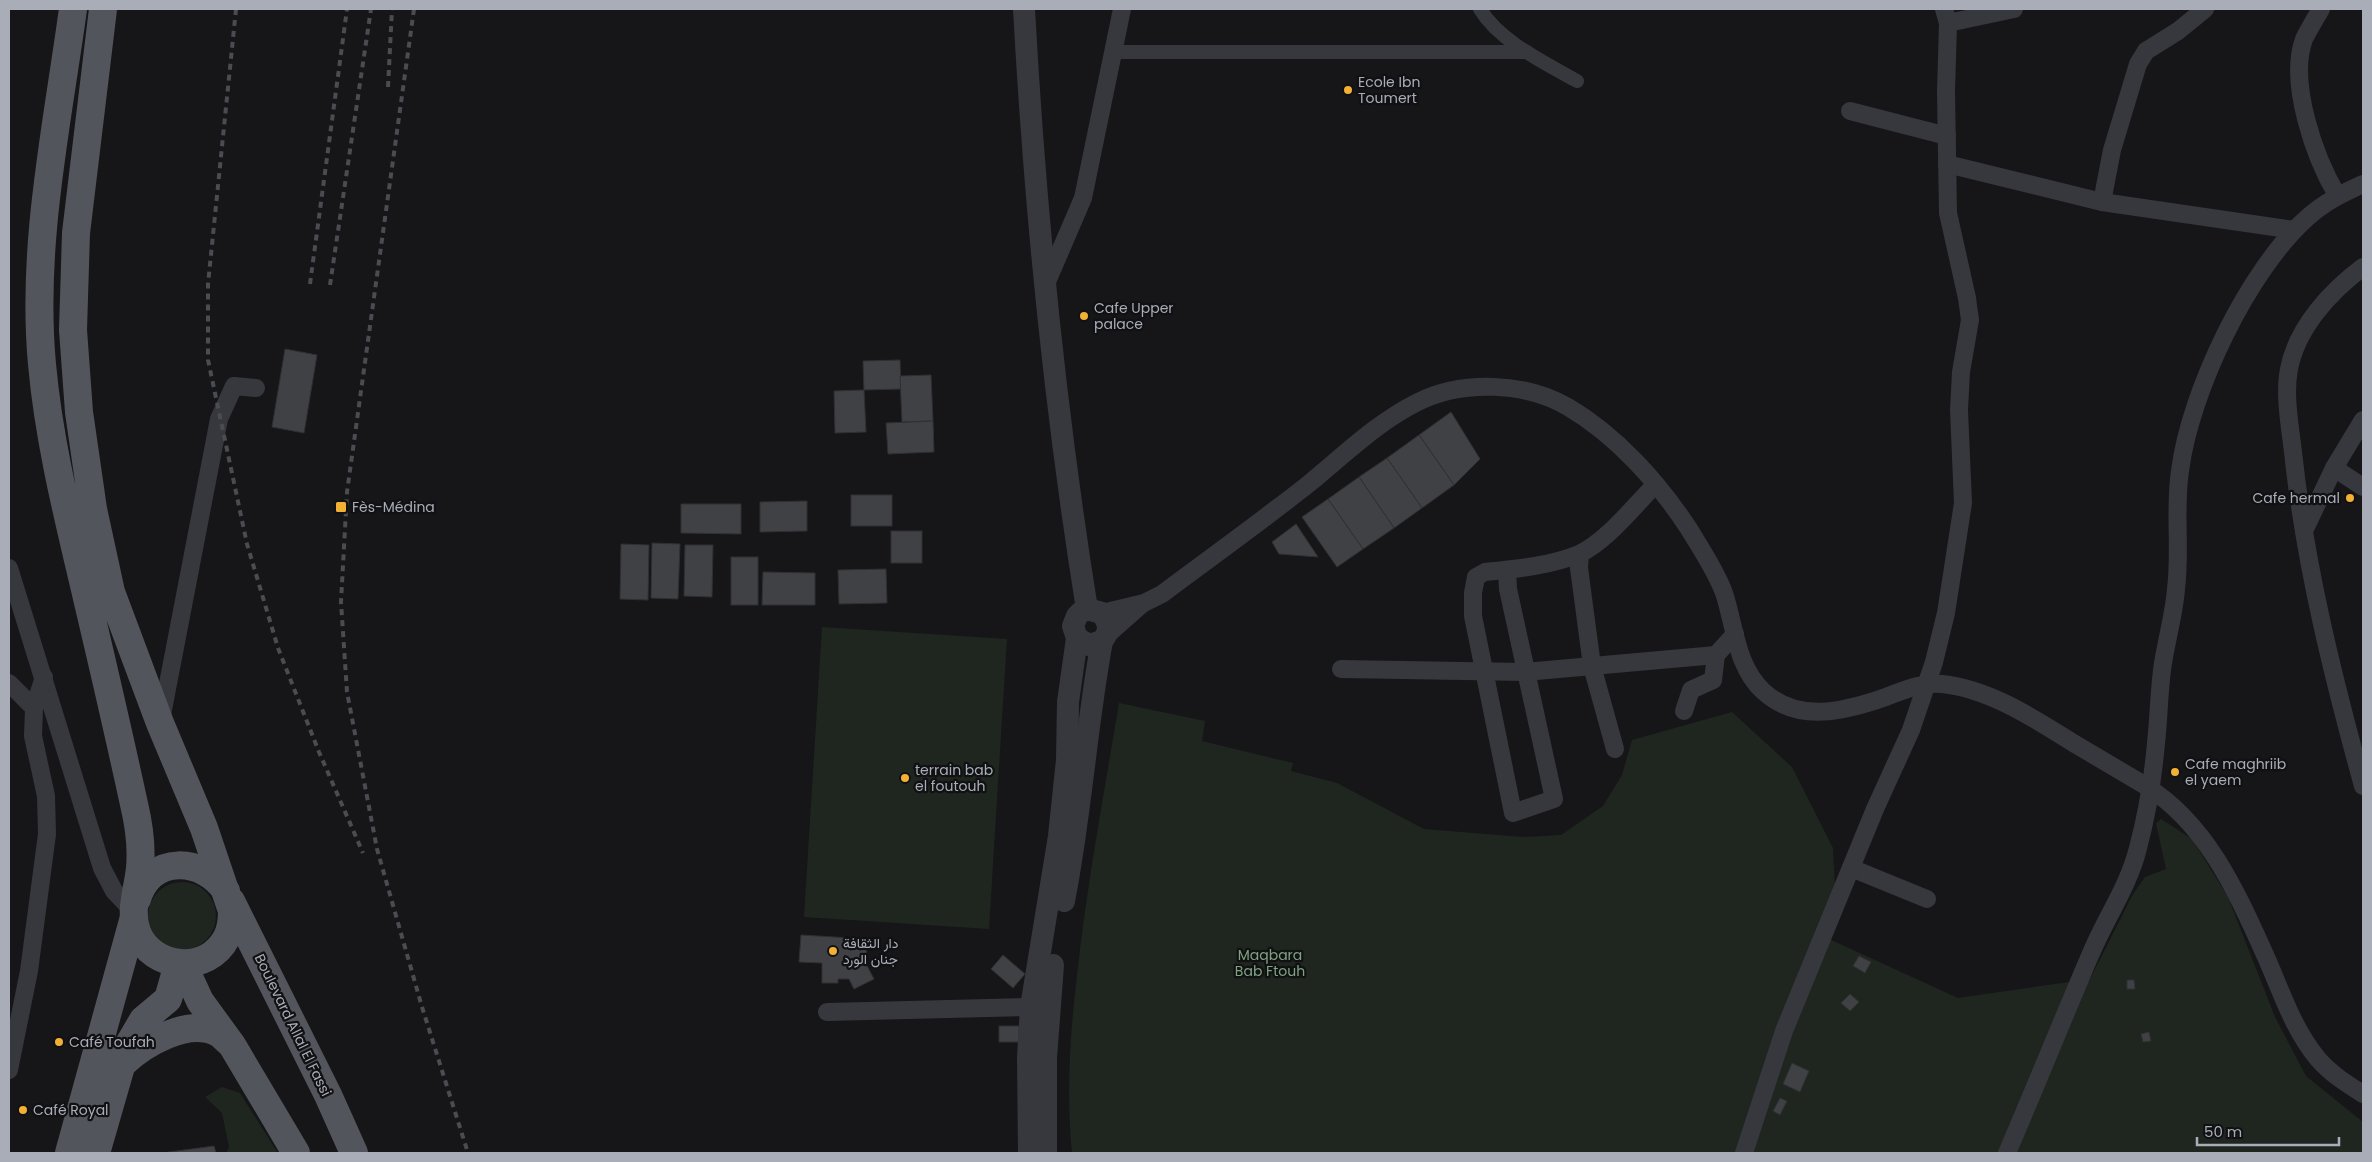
<svg xmlns="http://www.w3.org/2000/svg" width="2372" height="1162" viewBox="0 0 2372 1162" font-family="Poppins,Vazirmatn,sans-serif">
<style>
.green{fill:#1e261f}
.building{fill:#404145;stroke:#303034}
.lines{fill:none;stroke-linecap:round;stroke-linejoin:round}
.pedestrian{stroke:#37383d;stroke-width:14}
.minor{stroke:#37383d;stroke-width:18}
.tertiary{stroke:#37383d;stroke-width:22}
.primary{stroke:#53555c;stroke-width:28}
.rail{stroke:#4a4c52;stroke-width:4;stroke-dasharray:6 5;stroke-linecap:butt}
.poi-dot{fill:#f2b134;stroke:#111113;stroke-width:2}
.labels{text-anchor:middle;stroke-width:4.5;stroke-linejoin:round;paint-order:stroke}
.poi-label{font-size:14px;fill:#a8adb8;stroke:#111113;text-anchor:start}
.park-label{font-size:14px;fill:#7fa381;stroke:#111113}
.street-label{font-size:14px;fill:#a8adb8;stroke:#111113}
</style>
<rect width="100%" height="100%" fill="#161618"/>
<g class="green">
<polygon points="822,627 1007,639 989,929 804,917"/>
<path d="M1119 703 1205 721 1202 741 1293 763 1291 771 1337 783 1424 829 1523 837 1561 835 1603 806 1622 775 1632 740 1732 712 1792 767 1833 848 1835 890 1816 933 1958 998 2090 979 2133 894 2145 877 2166 869 2156 823 2161 819 2192 839 2228 897 2275 1017 2306 1076 2363 1122V1153H1072C1066 1094 1070 1034 1077 975 1087 884 1104 794 1119 703Z"/>
<circle cx="182" cy="916" r="34"/>
<polygon points="222,1087 240,1093 278,1153 226,1153 229,1147 222,1113 205,1097"/>
</g>
<g class="building">
<polygon points="285,349 317,355 304,433 272,427"/>
<polygon points="900,360 901,389 864,390 863,361"/>
<polygon points="931,375 933,421 902,422 900,376"/>
<polygon points="864,390 866,432 835,433 834,391"/>
<polygon points="1451,412 1480,459 1454,485 1419,435"/>
<polygon points="933,421 934,452 888,454 886,423"/>
<polygon points="1419,435 1454,485 1422,508 1387,458"/>
<polygon points="1387,458 1422,508 1394,528 1359,477"/>
<polygon points="1359,477 1394,528 1363,549 1328,499"/>
<rect x="851" y="495" width="41" height="31"/>
<polygon points="1328,499 1363,549 1337,567 1302,517"/>
<polygon points="807,501 807,531 760,532 760,502"/>
<polygon points="681,504 741,504 741,534 681,533"/>
<polygon points="1296,524 1318,557 1279,554 1272,542"/>
<rect x="891" y="531" width="31" height="32"/>
<polygon points="652,543 680,544 678,599 651,598"/>
<polygon points="621,544 649,545 648,600 620,599"/>
<polygon points="685,545 713,545 712,597 684,596"/>
<rect x="731" y="557" width="27" height="48"/>
<polygon points="886,569 887,603 839,604 838,570"/>
<polygon points="763,572 815,573 815,605 762,605"/>
<polygon points="801,935 867,939 866,964 874,979 854,989 849,979 838,979 838,983 822,983 822,963 799,962"/>
<polygon points="1003,955 1025,974 1013,988 991,969"/>
<polygon points="1859,956 1871,962 1865,973 1853,966"/>
<polygon points="2127,980 2134,980 2135,989 2127,989"/>
<polygon points="1850,994 1859,1002 1850,1011 1841,1003"/>
<rect x="999" y="1026" width="20" height="16"/>
<polygon points="2149,1032 2151,1041 2143,1042 2141,1034"/>
<polygon points="1792,1063 1809,1071 1800,1092 1783,1084"/>
<polygon points="1780,1098 1787,1101 1780,1115 1773,1111"/>
<polygon points="214,1146 216,1153 162,1153"/>
</g>
<g class="lines">
<g class="pedestrian">
<path d="M1480 9C1499 41 1545 63 1577 81"/>
<polyline points="1113,52 1527,52"/>
</g>
<g class="minor">
<polyline points="1944,9 1948,23 2014,9"/>
<path d="M2321 9C2315 19 2309 29 2304 39 2288 83 2315 158 2337 195"/>
<polyline points="1850,111 1947,136"/>
<polyline points="1947,164 2102,202 2294,230"/>
<polyline points="2102,202 2112,150 2138,64 2146,51 2178,31 2205,9"/>
<path d="M2363 267C2331 291 2297 327 2289 369 2284 395 2290 426 2293 452 2305 565 2333 677 2363 786"/>
<polyline points="1046,284 1083,198 1122,9"/>
<polyline points="2334,468 2363,487"/>
<polyline points="2304,531 2334,468 2363,420"/>
<polyline points="1580,554 1579,568 1592,666 1615,749"/>
<polyline points="9,568 102,868 114,891 134,912"/>
<path d="M1507 570 1508 589 1554 799 1513 813 1473 616V593L1476 577 1485 572C1515 569 1550 566 1579 554 1605 543 1635 505 1655 485"/>
<path d="M1102 613 1144 603 1162 594C1210 558 1259 523 1306 486 1342 457 1377 422 1418 402 1462 380 1525 382 1568 407 1616 435 1659 483 1689 529 1701 549 1716 571 1724 593 1735 626 1736 666 1763 691 1798 724 1846 711 1886 697 1904 690 1922 682 1942 684 1990 689 2035 719 2075 744 2099 758 2122 772 2146 786 2208 825 2237 893 2266 957 2282 993 2293 1029 2318 1059 2331 1074 2347 1084 2363 1094"/>
<polyline points="1107,635 1141,605"/>
<polyline points="1341,669 1525,672 1716,655"/>
<polyline points="9,683 34,708"/>
<polyline points="1684,711 1691,690 1713,680 1716,655 1735,634"/>
<polyline points="161,720 219,419 234,386 256,388"/>
<polyline points="1851,868 1927,899"/>
<polyline points="827,1012 1031,1007"/>
<polyline points="9,1070 29,971 47,834 46,796 33,736 34,708 44,677"/>
<polyline points="1744,1153 1784,1031 1875,809 1911,730 1934,662 1946,613 1963,503 1959,410 1961,372 1970,320 1967,298 1948,213 1946,92 1948,23"/>
<path d="M2007 1153C2036 1086 2063 1018 2092 951 2107 916 2129 885 2138 848 2147 814 2153 778 2156 743 2159 716 2159 689 2163 663 2167 638 2174 614 2176 589 2181 550 2174 510 2180 471 2190 392 2248 270 2308 217 2325 202 2343 193 2363 184"/>
</g>
<g class="tertiary">
<path d="M1024 9C1035 210 1055 410 1087 609"/>
<path d="M1064 901C1081 815 1086 727 1102 641"/>
<path d="M1029 1153 1028 1057 1031 1007 1059 836 1067 760 1068 702 1077 638 1073 626 1077 616 1081 612 1087 609 1102 613C1109 624 1111 630 1102 641L1089 645 1077 638"/>
<polyline points="1046,1153 1046,1058 1053,965"/>
</g>
<g class="primary">
<path d="M73 9C57 126 31 246 42 364 49 443 69 521 87 598 103 666 119 735 134 804 139 825 142 846 140 868 138 889 129 911 137 932 152 970 208 975 227 937 231 929 232 920 232 911L204 828 160 723 111 592 93 509 79 412 73 330 76 233 103 9"/>
<path d="M137 899C151 854 203 857 226 891"/>
<polyline points="231,901 328,1095 354,1153"/>
<polyline points="183,964 200,1001 232,1045 296,1153"/>
<path d="M123 1063C144 1044 188 1017 218 1033 222 1035 226 1040 230 1043"/>
<polyline points="69,1153 134,917"/>
<polyline points="96,1153 126,1049 143,1020 168,999 178,964"/>
</g>
<g class="rail">
<polyline points="236,9 208,284 208,360 247,544 278,648 319,752 363,853"/>
<polyline points="414,9 347,492 341,602 347,692 377,849 422,1007 468,1153"/>
<polyline points="388,87 392,9"/>
<polyline points="310,284 347,9"/>
<polyline points="330,285 371,9"/>
</g>
</g>
<g class="poi-dot">
<circle cx="1348" cy="90" r="5"/>
<circle cx="1084" cy="316" r="5"/>
<circle cx="2350" cy="498" r="5"/>
<rect x="335" y="501" width="12" height="12" rx="2.5"/>
<circle cx="2175" cy="772" r="5"/>
<circle cx="905" cy="778" r="5"/>
<circle cx="833" cy="951" r="5"/>
<circle cx="59" cy="1042" r="5"/>
<circle cx="23" cy="1110" r="5"/>
</g>
<g class="labels">
<g class="poi-label">
<text x="1358" y="87">Ecole Ibn<tspan x="1358" dy="16">Toumert</tspan></text>
<text x="1094" y="313">Cafe Upper<tspan x="1094" dy="16">palace</tspan></text>
<text x="2340" y="503" text-anchor="end">Cafe hermal</text>
<text x="352" y="512">Fès-Médina</text>
<text x="2185" y="769">Cafe maghriib<tspan x="2185" dy="16">el yaem</tspan></text>
<text x="915" y="775">terrain bab<tspan x="915" dy="16">el foutouh</tspan></text>
<text x="843" y="948">دار الثقافة<tspan x="843" dy="16">جنان الورد</tspan></text>
<text x="69" y="1047">Café Toufah</text>
<text x="33" y="1115">Café Royal</text>
</g>
<g class="park-label">
<text x="1270" y="960">Maqbara<tspan x="1270" dy="16">Bab Ftouh</tspan></text>
</g>
<g class="street-label">
<text transform="translate(293 1025) rotate(64)" y="5">Boulevard Allal El Fassi</text>
</g>
</g>
<rect width="2372" height="1162" fill="none" stroke="#a8adb8" stroke-width="20"/>
<path d="M2197 1137v8h142v-8" fill="none" stroke="#a8adb8" stroke-width="2.5"/>
<text x="2204" y="1137" font-size="15" fill="#a8adb8" stroke="#111113" stroke-width="4" paint-order="stroke">50 m</text>
</svg>
